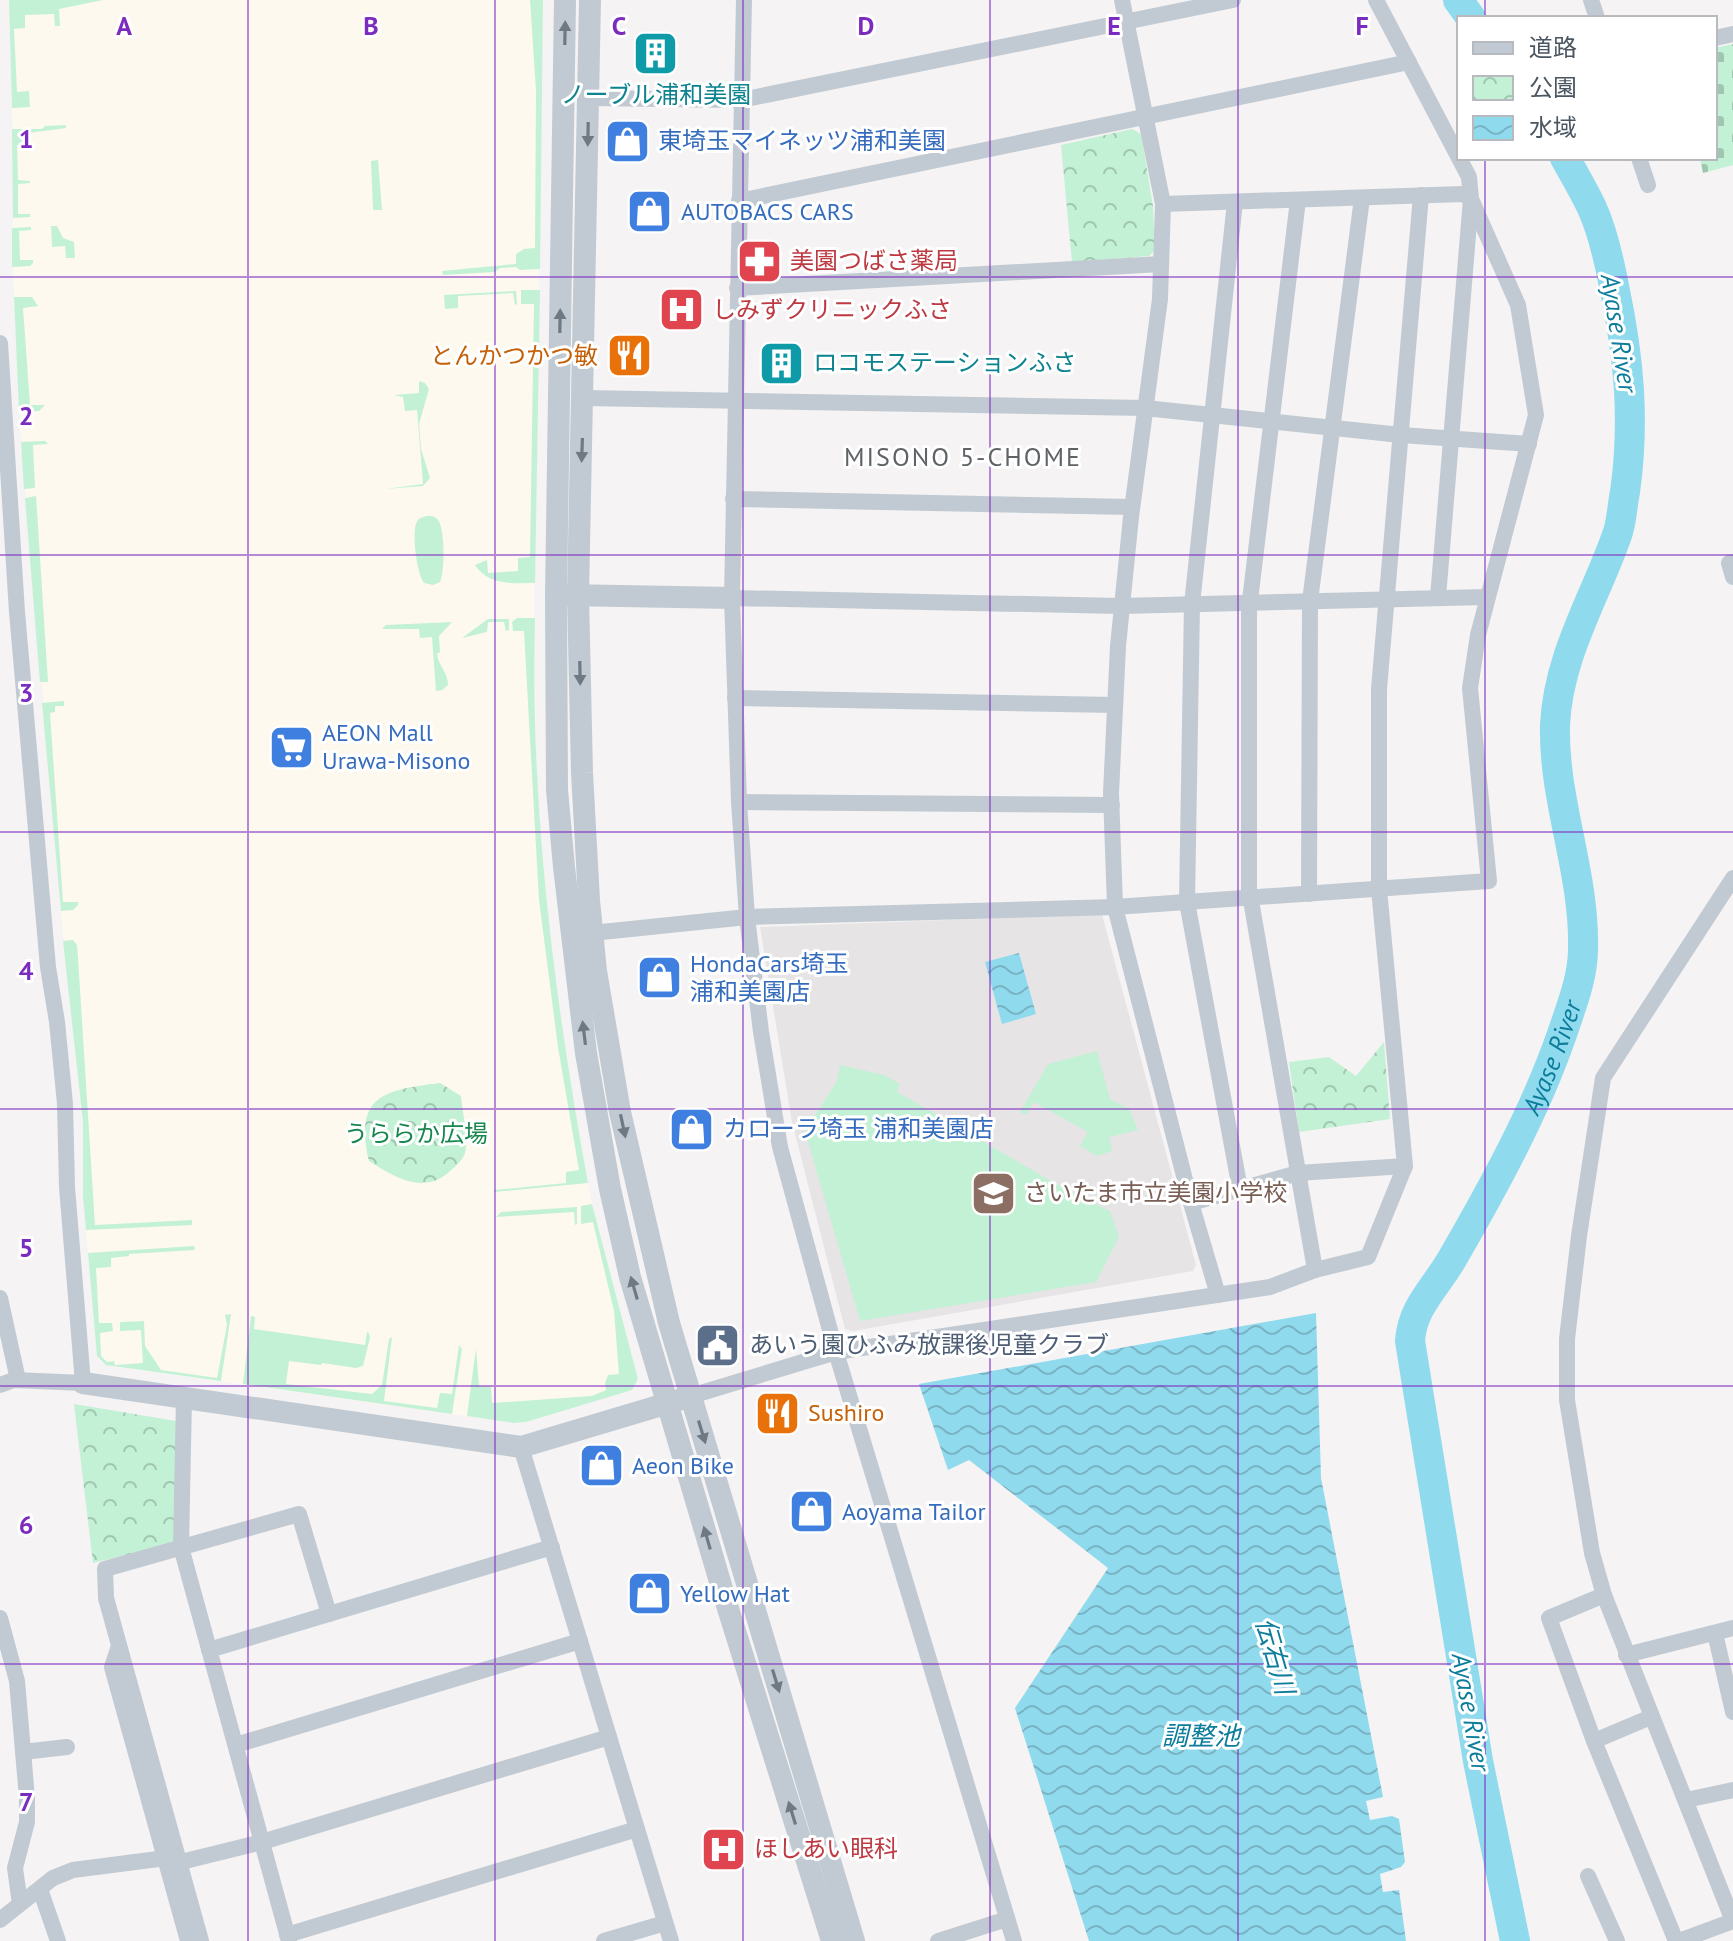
<svg xmlns="http://www.w3.org/2000/svg" width="1733" height="1941" viewBox="0 0 1733 1941" font-family="'PT Sans','Noto Sans JP',sans-serif">
<style>
.commercial{fill:#fdf9ef}
.education{fill:#e6e4e5}
.grass{fill:#c3f1d5}
.cemetery{fill:url(#cemetery-stones)}
.park{fill:url(#park-crowns)}
.water{fill:url(#water-waves)}
.lines{fill:none;stroke-linecap:round;stroke-linejoin:round}
.river{stroke:#90daee;stroke-width:30}
.minor{stroke:#c1cad2;stroke-width:16}
.tertiary{stroke:#c1cad2;stroke-width:22}
.oneway{fill:#6e7983}
.grid{fill:none;stroke:#7b2cbf;stroke-width:2;stroke-opacity:0.55}
.labels{text-anchor:middle;stroke-width:6;stroke-linejoin:round;paint-order:stroke}
.culture-label{font-size:24px;fill:#0d838f;stroke:#fff}
.shop-label{font-size:24px;fill:#366cbe;stroke:#fff;text-anchor:start}
.health-label{font-size:24px;fill:#be3a42;stroke:#fff;text-anchor:start}
.food-label{font-size:24px;fill:#c56008;stroke:#fff;text-anchor:end}
.park-label{font-size:24px;fill:#17864f;stroke:#fff}
.education-label{font-size:24px;fill:#785e54;stroke:#fff;text-anchor:start}
.service-label{font-size:24px;fill:#4e5e75;stroke:#fff;text-anchor:start}
.water-label{font-size:26px;font-style:italic;fill:#0c7c9b;stroke:#fff}
.neighbourhood-label{font-size:26px;letter-spacing:2px;fill:#5f6368;stroke:#fff}
.grid-label{font-size:26px;text-anchor:middle;font-weight:bold;fill:#7b2cbf;stroke:#fff;stroke-width:6;stroke-linejoin:round;paint-order:stroke}
</style>
<defs>
<pattern id="cemetery-stones" width="16" height="16" patternUnits="userSpaceOnUse" patternTransform="scale(2)"><rect width="16" height="16" fill="#c3f1d5"/><path d="M2 7V4a2 2 0 0 1 4 0v3zM10 15v-3a2 2 0 0 1 4 0v3z" fill="#a0c6b0"/></pattern>
<pattern id="park-crowns" width="20" height="18" patternUnits="userSpaceOnUse" patternTransform="scale(2)"><rect width="20" height="18" fill="#c3f1d5"/><path d="M2 6a3 3 0 1 1 6 0M12 15a3 3 0 1 1 6 0" fill="none" stroke="#a0c6b0"/></pattern>
<pattern id="water-waves" width="16" height="10" patternUnits="userSpaceOnUse" patternTransform="scale(2)"><rect width="16" height="10" fill="#90daee"/><path d="M0 5q4-4 8 0t8 0" fill="none" stroke="#78b4c4"/></pattern>
</defs>
<rect width="100%" height="100%" fill="#f5f3f3"/>
<polygon class="commercial" points="9,0 543,0 534,625 537,791 550,942 568,1071 592,1204 638,1379 632,1390 526,1422 513,1423 106,1365 97,1356 83,1197 83,1122 74,1019 65,957 21,442 12,253 14,184"/>
<polygon class="education" points="1102,914 1196,1265 1193,1271 853,1331 845,1329 792,1122 760,927"/>
<g class="grass">
<polygon points="9,0 103,0 59,9 60,26 55,26 54,14 25,15 25,28 14,29 17,92 29,91 30,107 12,108"/>
<polygon points="530,0 543,0 540,269 520,270 516,267 500,268 495,272 443,275 442,271 516,264 516,254 524,249 535,248 536,91"/>
<polygon points="66,125 66,128 28,133 28,144 17,145 18,180 30,181 30,183 18,184 18,214 30,214 30,217 13,218 12,129 42,129 45,126"/>
<polygon points="378,160 382,210 373,210 371,161"/>
<polygon points="51,226 57,226 63,238 74,242 75,258 66,258 65,246 52,247"/>
<polygon points="31,227 31,230 19,231 20,260 33,260 33,263 30,266 12,267 12,228"/>
<path d="M521 290H540L535 583C513 583 489 586 475 565L487 560 488 573 518 571V558L530 557 534 304H521Z"/>
<polygon points="516,291 517,304 515,305 513,293 458,296 458,308 445,309 444,295"/>
<polygon points="14,297 32,297 38,306 23,308 30,405 45,405 39,411 19,412"/>
<polygon points="419,381 425,383 429,389 419,424 421,449 430,478 423,486 385,489 423,484 417,410 405,411 403,397 394,395 419,393"/>
<polygon points="45,441 48,444 33,445 35,488 24,489 21,442"/>
<polygon points="36,496 48,682 40,682 25,498"/>
<path d="M426 516C432 516 434 515 438 520 445 529 445 572 440 582L433 585 424 583C417 574 412 535 416 524 418 518 421 518 426 516Z"/>
<path d="M517 618H535C530 808 554 997 588 1183L494 1192V1190L566 1183V1172L579 1170 558 1047 539 900 524 631H513L512 622Z"/>
<polygon points="488,619 509,619 509,630 506,631 504,622 488,622 487,632 462,638"/>
<path d="M452 622 439 636 440 652 437 654C438 665 448 672 448 685L442 690 436 691 432 637 420 638 419 629H382L386 625Z"/>
<polygon points="64,701 64,706 55,706 55,712 50,713 63,902 78,902 78,905 73,910 61,911 42,703"/>
<polygon points="73,940 77,945 78,958 95,1225 192,1220 192,1225 86,1230 83,1197 83,1122 63,941"/>
<polygon points="1097,1051 1110,1099 1129,1109 1138,1130 1109,1137 1112,1151 1097,1156 1080,1146 1088,1132 1034,1102 1026,1115 1020,1112 1048,1064"/>
<polygon points="840,1065 884,1075 900,1084 897,1092 1079,1197 1110,1211 1119,1237 1096,1282 860,1321 805,1131 837,1081"/>
<polygon points="592,1204 638,1379 632,1390 526,1422 513,1423 467,1416 476,1348 479,1386 491,1387 492,1403 592,1396 606,1390 605,1383 608,1375 619,1374 614,1311 593,1222 581,1224 581,1206"/>
<polygon points="577,1207 577,1224 575,1225 574,1212 496,1217 501,1212"/>
<polygon points="194,1246 195,1250 129,1254 129,1256 111,1258 111,1267 96,1268 99,1323 112,1323 113,1331 100,1333 101,1356 107,1362 114,1361 115,1365 143,1363 141,1330 120,1331 120,1322 144,1321 145,1346 161,1370 217,1378 227,1325 225,1315 231,1314 221,1381 106,1365 97,1356 88,1253"/>
<polygon points="251,1316 255,1317 254,1329 365,1345 367,1332 369,1333 370,1338 363,1366 356,1368 322,1363 321,1365 289,1361 286,1384 372,1394 382,1385 389,1339 392,1337 384,1401 437,1408 440,1393 452,1394 459,1345 462,1349 452,1414 243,1384"/>
</g>
<polygon class="cemetery" points="1733,44 1733,165 1703,173 1700,158 1715,158 1715,48"/>
<g class="park">
<polygon points="1132,129 1141,134 1153,206 1155,250 1149,256 1072,262 1061,145"/>
<polygon points="1384,1042 1390,1119 1299,1132 1289,1062 1329,1057 1356,1076"/>
<path d="M440 1083 461 1096C462 1109 469 1142 465 1153 462 1161 455 1167 449 1172 423 1195 394 1177 369 1161 354 1096 383 1090 440 1083Z"/>
<polygon points="74,1404 176,1421 176,1543 93,1563"/>
</g>
<g class="water">
<polygon points="1019,953 1036,1014 1002,1024 985,962"/>
<polygon points="1316,1313 1321,1478 1383,1797 1366,1801 1370,1820 1392,1816 1399,1819 1405,1862 1401,1867 1380,1874 1383,1892 1399,1890 1406,1941 1089,1941 1015,1708 1108,1568 969,1460 948,1470 919,1384"/>
</g>
<g class="lines">
<g class="river">
<polyline points="1458,0 1471,18"/>
<path id="s1" d="M1515 1941 1478 1761 1410 1341C1412 1307 1436 1287 1452 1259 1493 1188 1535 1112 1562 1034 1571 1007 1583 978 1583 949 1585 873 1553 800 1555 725 1558 656 1595 598 1617 535 1622 522 1622 506 1625 492 1635 420 1629 357 1614 286 1609 260 1603 232 1592 208 1584 191 1574 174 1565 158"/>
</g>
<g class="minor">
<polyline points="744,0 732,598 739,802 747,917 761,1032 780,1147 836,1352 1014,1941"/>
<polyline points="1122,0 1163,204"/>
<polyline points="1376,0 1469,177 1471,199 1438,597"/>
<polyline points="1591,0 1597,18"/>
<polyline points="1715,38 1733,34"/>
<polyline points="588,98 741,100 1233,0"/>
<polyline points="1639,158 1648,185"/>
<polyline points="739,201 1409,62"/>
<polyline points="1235,202 1192,604 1187,902 1240,1189"/>
<polyline points="737,288 1161,264"/>
<polyline points="0,343 17,612 48,967 57,1022 65,1104 67,1187 83,1383 14,1380 0,1385"/>
<polyline points="584,398 1145,408 1401,435 1529,444"/>
<polyline points="733,499 1132,507"/>
<polyline points="1733,562 1729,563 1733,577"/>
<polyline points="732,598 1121,606 1487,597"/>
<polyline points="735,698 1115,705"/>
<polyline points="739,802 1112,805"/>
<polyline points="1733,878 1603,1078 1579,1236 1567,1339 1567,1400 1592,1553 1604,1595 1733,1921"/>
<polyline points="1309,894 1310,601 1362,198"/>
<polyline points="592,933 747,917 1115,907 1489,881 1470,688 1478,635 1536,415 1518,305 1471,199 1463,194 1163,204 1160,299 1131,517 1118,646 1111,793 1115,907 1191,1203 1218,1295"/>
<polyline points="1191,1203 1298,1173 1405,1166"/>
<polyline points="1315,1270 1368,1257 1405,1166 1379,889 1379,689 1421,195"/>
<polyline points="0,1298 18,1380"/>
<polyline points="691,1396 836,1352 1270,1287 1315,1270 1249,889 1249,609 1298,200"/>
<polyline points="184,1398 181,1547 289,1941"/>
<polyline points="521,1447 671,1941"/>
<polyline points="1604,1595 1549,1618 1594,1741 1676,1941"/>
<polyline points="0,1618 17,1681 27,1798 27,1822 15,1868 20,1904"/>
<polyline points="1715,1633 1733,1712"/>
<polyline points="119,1646 112,1667 188,1941"/>
<polyline points="209,1650 552,1547"/>
<polyline points="1626,1655 1733,1628"/>
<polyline points="1594,1741 1651,1717"/>
<polyline points="236,1745 580,1641"/>
<polyline points="23,1752 67,1747"/>
<polyline points="1686,1800 1733,1790"/>
<polyline points="181,1862 262,1842 609,1737"/>
<polyline points="1588,1876 1617,1941"/>
<polyline points="40,1889 58,1941"/>
<polyline points="0,1920 53,1878 73,1870 166,1858"/>
<polyline points="287,1935 637,1829"/>
<polyline points="201,1941 106,1598 105,1569 299,1514 329,1614"/>
<polyline points="604,1941 665,1923"/>
<polyline points="938,1941 1007,1919"/>
<polyline points="1679,1941 1733,1921"/>
</g>
<g class="tertiary">
<polyline points="565,0 556,595 557,790 564,867 586,1053 610,1189 630,1277 726,1602 832,1941"/>
<polyline points="590,0 578,595 582,773 589,900 596,971 620,1112 669,1323 854,1941"/>
<polyline points="565,595 732,598"/>
<polyline points="83,1383 521,1447 682,1399"/>
</g>
</g>
<defs><path id="oneway-solid" d="M-6-.8H1V-3.2L6.5 0L1 3.2V.8H-6Z" transform="scale(2)"/></defs>
<g class="oneway">
<use href="#oneway-solid" transform="translate(565 33) rotate(-89)"/>
<use href="#oneway-solid" transform="translate(588 134) rotate(91)"/>
<use href="#oneway-solid" transform="translate(560 321) rotate(-89)"/>
<use href="#oneway-solid" transform="translate(582 450) rotate(92)"/>
<use href="#oneway-solid" transform="translate(580 673) rotate(89)"/>
<use href="#oneway-solid" transform="translate(584 1033) rotate(-97)"/>
<use href="#oneway-solid" transform="translate(623 1126) rotate(78)"/>
<use href="#oneway-solid" transform="translate(634 1288) rotate(-106)"/>
<use href="#oneway-solid" transform="translate(702 1432) rotate(73)"/>
<use href="#oneway-solid" transform="translate(707 1538) rotate(-106)"/>
<use href="#oneway-solid" transform="translate(776 1681) rotate(73)"/>
<use href="#oneway-solid" transform="translate(792 1813) rotate(-107)"/>
</g>
<path class="grid" d="M248 0V1941M495 0V1941M743 0V1941M990 0V1941M1238 0V1941M1485 0V18M1485 158V1941M0 277H1733M0 555H1733M0 832H1733M0 1109H1733M0 1386H1733M0 1664H1733"/>
<defs>
<symbol id="building-square" viewBox="-11 -11 22 22"><rect x="-9" y="-9" width="18" height="18" rx="4" fill="#0f9aa8" stroke="#fff"/><path d="M-4-6H4V6H1V3H-1V6H-4ZM-2.5-4.3h1.7v1.8h-1.7ZM.8-4.3h1.7v1.8H.8ZM-2.5-1h1.7V.8h-1.7ZM.8-1h1.7V.8H.8Z" fill="#fff"/></symbol>
<symbol id="shop-square" viewBox="-11 -11 22 22"><rect x="-9" y="-9" width="18" height="18" rx="4" fill="#3f7fe0" stroke="#fff"/><path d="M-5-2.5h2.3a2.7 3.5 0 0 1 5.4 0H5L5.5 6h-11ZM-1.5-2.5h3a1.5 2.3 0 0 0-3 0Z" fill="#fff"/></symbol>
<symbol id="pharmacy-square" viewBox="-11 -11 22 22"><rect x="-9" y="-9" width="18" height="18" rx="4" fill="#e0444e" stroke="#fff"/><path d="M-2-6h4v4h4v4h-4v4h-4v-4h-4v-4h4Z" fill="#fff"/></symbol>
<symbol id="hospital-square" viewBox="-11 -11 22 22"><rect x="-9" y="-9" width="18" height="18" rx="4" fill="#e0444e" stroke="#fff"/><path d="M-5-5h3v3.5h4V-5h3V5h-3V1.5h-4V5h-3Z" fill="#fff"/></symbol>
<symbol id="restaurant-square" viewBox="-11 -11 22 22"><rect x="-9" y="-9" width="18" height="18" rx="4" fill="#e8710a" stroke="#fff"/><path d="M-5-6h1v4h1v-4h1v4h1v-4h1v5L-1.5 .5V6h-2V.5L-5-1ZM5-6V6H3V1.5H1.5Q1.5-4 5-6Z" fill="#fff"/></symbol>
<symbol id="supermarket-square" viewBox="-11 -11 22 22"><rect x="-9" y="-9" width="18" height="18" rx="4" fill="#3f7fe0" stroke="#fff"/><path d="M-6-5.5h2.5l.6 2H6L4.5 2H-2.5L-4.4-4H-6ZM-1.5 3.2a1.3 1.3 0 1 0 .1 0ZM3 3.2a1.3 1.3 0 1 0 .1 0Z" fill="#fff"/></symbol>
<symbol id="school-square" viewBox="-11 -11 22 22"><rect x="-9" y="-9" width="18" height="18" rx="4" fill="#8d6e63" stroke="#fff"/><path d="M0-5L7-2L0 1L-7-2ZM-4 1L0 2.5L4 1V4Q0 6-4 4Z" fill="#fff"/></symbol>
<symbol id="civic-square" viewBox="-11 -11 22 22"><rect x="-9" y="-9" width="18" height="18" rx="4" fill="#5c6f8a" stroke="#fff"/><path d="M-.6-6.5H3V-4.5H.6V-3L4-1V1h2V6H-6V1h2V-1L-.6-3ZM-1.2 2.5V6h2.4V2.5Z" fill="#fff"/></symbol>
</defs>
<g fill-rule="evenodd">
<use href="#building-square" x="630" y="28" width="51" height="51"/>
<use href="#shop-square" x="602" y="116" width="51" height="51"/>
<use href="#shop-square" x="624" y="186" width="51" height="51"/>
<use href="#pharmacy-square" x="734" y="236" width="51" height="51"/>
<use href="#hospital-square" x="656" y="284" width="51" height="51"/>
<use href="#restaurant-square" x="604" y="330" width="51" height="51"/>
<use href="#building-square" x="756" y="338" width="51" height="51"/>
<use href="#supermarket-square" x="266" y="722" width="51" height="51"/>
<use href="#shop-square" x="634" y="952" width="51" height="51"/>
<use href="#shop-square" x="666" y="1104" width="51" height="51"/>
<use href="#school-square" x="968" y="1168" width="51" height="51"/>
<use href="#civic-square" x="692" y="1320" width="51" height="51"/>
<use href="#restaurant-square" x="752" y="1388" width="51" height="51"/>
<use href="#shop-square" x="576" y="1440" width="51" height="51"/>
<use href="#shop-square" x="786" y="1486" width="51" height="51"/>
<use href="#shop-square" x="624" y="1568" width="51" height="51"/>
<use href="#hospital-square" x="698" y="1824" width="51" height="51"/>
</g>
<g class="labels">
<g class="culture-label">
<text x="656" y="103">ノーブル浦和美園</text>
<text x="813" y="371" text-anchor="start">ロコモステーションふさ</text>
</g>
<g class="shop-label">
<text x="658" y="149">東埼玉マイネッツ浦和美園</text>
<text x="681" y="220">AUTOBACS CARS</text>
<text x="322" y="741">AEON Mall<tspan x="322" dy="28">Urawa-Misono</tspan></text>
<text x="690" y="972">HondaCars埼玉<tspan x="690" dy="28">浦和美園店</tspan></text>
<text x="723" y="1137">カローラ埼玉 浦和美園店</text>
<text x="632" y="1474">Aeon Bike</text>
<text x="842" y="1520">Aoyama Tailor</text>
<text x="680" y="1602">Yellow Hat</text>
</g>
<g class="health-label">
<text x="790" y="269">美園つばさ薬局</text>
<text x="712" y="318">しみずクリニックふさ</text>
<text x="754" y="1857">ほしあい眼科</text>
</g>
<g class="food-label">
<text x="598" y="364">とんかつかつ敏</text>
<text x="808" y="1421" text-anchor="start">Sushiro</text>
</g>
<g class="park-label">
<text x="416" y="1142">うららか広場</text>
</g>
<g class="education-label">
<text x="1024" y="1201">さいたま市立美園小学校</text>
</g>
<g class="service-label">
<text x="749" y="1353">あいう園ひふみ放課後児童クラブ</text>
</g>
<g class="water-label">
<text transform="translate(1619 333) rotate(81)" y="9">Ayase River</text>
<text dy="9" stroke="none"><textPath href="#s1" startOffset="928">Ayase River</textPath></text>
<text transform="translate(1275 1656) rotate(74)" y="9">伝右川</text>
<text transform="translate(1471 1712) rotate(80)" y="9">Ayase River</text>
<text x="1201" y="1745">調整池</text>
</g>
<g class="neighbourhood-label">
<text x="963" y="466">MISONO 5-CHOME</text>
</g>
</g>
<g class="grid-label">
<text x="124" y="35">A</text>
<text x="371" y="35">B</text>
<text x="619" y="35">C</text>
<text x="866" y="35">D</text>
<text x="1114" y="35">E</text>
<text x="1362" y="35">F</text>
<text x="26" y="148">1</text>
<text x="26" y="425">2</text>
<text x="26" y="702">3</text>
<text x="26" y="980">4</text>
<text x="26" y="1257">5</text>
<text x="26" y="1534">6</text>
<text x="26" y="1811">7</text>
</g>
<rect x="1457" y="16" width="260" height="144" fill="#ffffff" stroke="#b7bbc0" stroke-width="2"/>
<rect x="1473" y="42" width="40" height="12" fill="#c1cad2" stroke="#b7bbc0" stroke-width="2"/>
<text x="1529" y="56" font-size="24" fill="#4a5661">道路</text>
<rect x="1473" y="76" width="40" height="24" fill="url(#park-crowns)" stroke="#b7bbc0" stroke-width="2"/>
<text x="1529" y="96" font-size="24" fill="#4a5661">公園</text>
<rect x="1473" y="116" width="40" height="24" fill="url(#water-waves)" stroke="#b7bbc0" stroke-width="2"/>
<text x="1529" y="136" font-size="24" fill="#4a5661">水域</text>
</svg>
